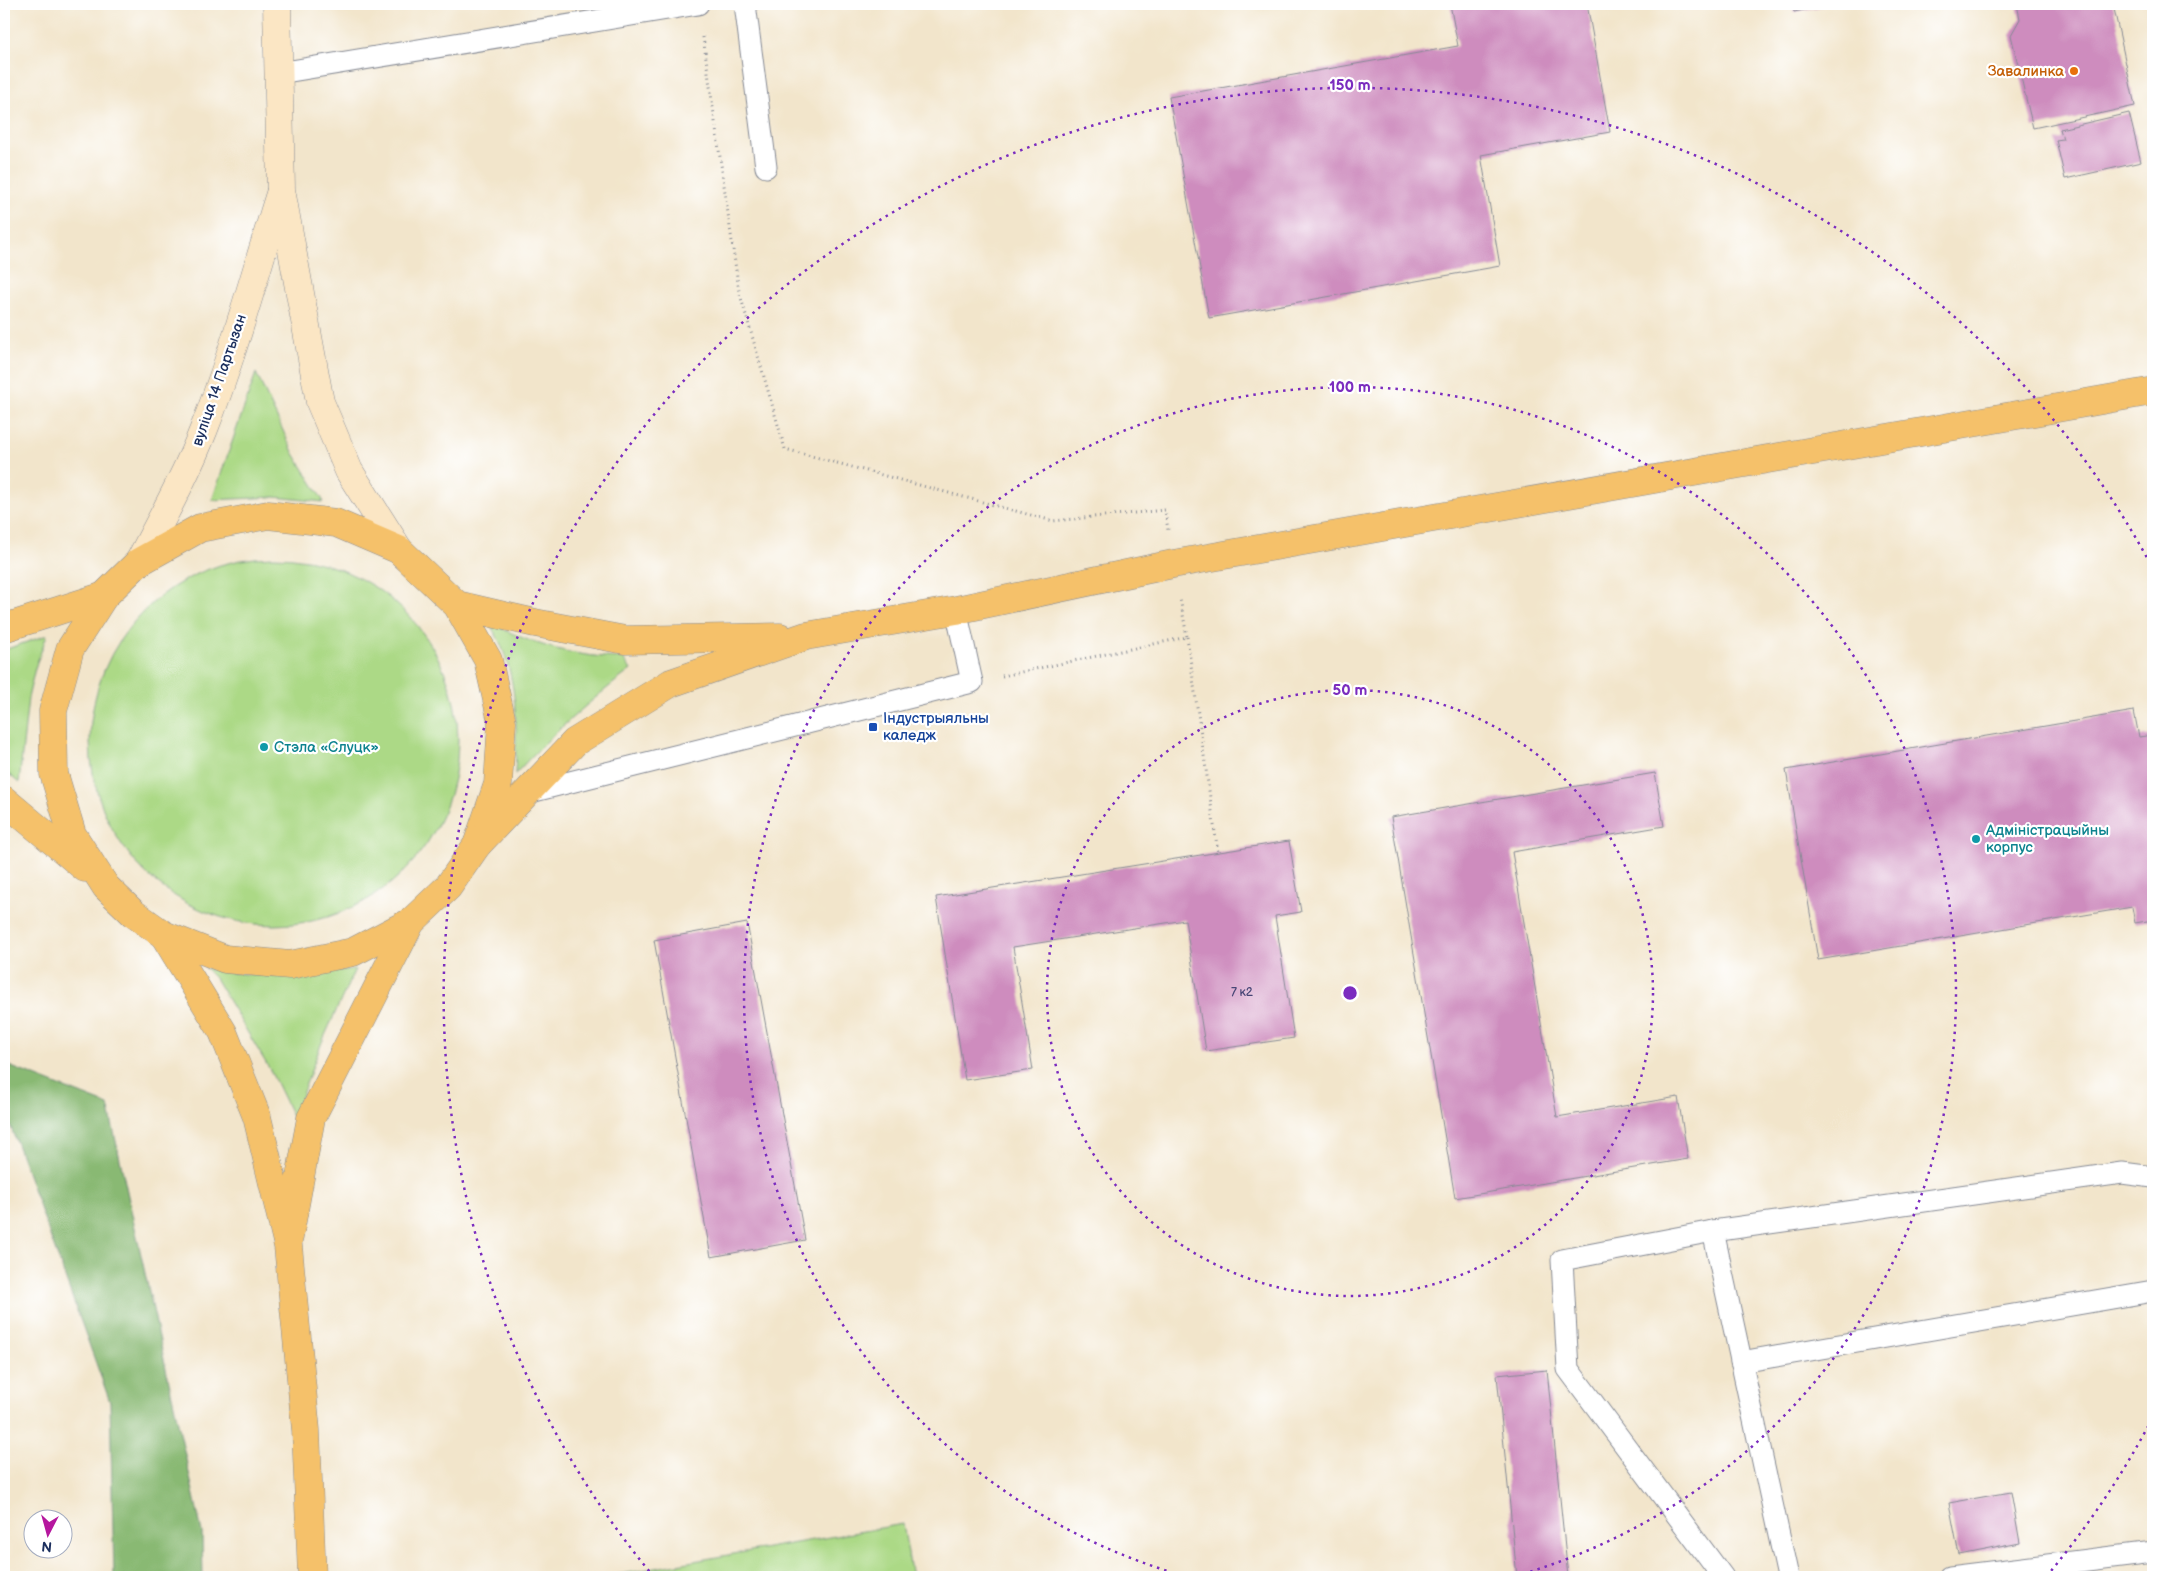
<svg xmlns="http://www.w3.org/2000/svg" width="2157" height="1581" viewBox="0 0 2157 1581" font-family="'Balsamiq Sans',sans-serif">
<style>
.green{fill:#acd986;stroke:#648472}
.forest{fill:#89b973;stroke:#527468}
.building{fill:#ce8cbe}
.lines{fill:none;stroke-linecap:round;stroke-linejoin:round}
.service-casing{stroke:#868a94;stroke-width:23}
.secondary-casing{stroke:#868a94;stroke-width:29}
.primary-casing{stroke:#868a94;stroke-width:29}
.path{stroke:#868a94;stroke-width:3;stroke-dasharray:1 4;stroke-linecap:butt}
.service{stroke:#fff;stroke-width:21}
.secondary{stroke:#fbe6c4;stroke-width:28}
.primary{stroke:#f5c16b;stroke-width:28}
.ring{fill:none;stroke:#7b2cbf;stroke-width:2.5;stroke-dasharray:2.5 5}
.food-dot{fill:#e8710a;stroke:#fff;stroke-width:2}
.transit-dot{fill:#1a4fb4;stroke:#fff;stroke-width:2}
.culture-dot{fill:#0f9aa8;stroke:#fff;stroke-width:2}
.labels{text-anchor:middle;stroke-width:4.5;stroke-linejoin:round;paint-order:stroke}
.number-label{font-size:12px;fill:#484676}
.food-label{font-size:15px;fill:#c56008;stroke:#fff;text-anchor:end}
.street-label{font-size:15px;fill:#1b2f5e;stroke:#fff}
.transit-label{font-size:15px;fill:#164399;stroke:#fff;text-anchor:start}
.culture-label{font-size:15px;fill:#0d838f;stroke:#fff;text-anchor:start}
.centre{fill:#7b2cbf;stroke:#fff;stroke-width:2.5}
.ring-label{font-size:15px;text-anchor:middle;font-weight:bold;fill:#7b2cbf;stroke:#fff;stroke-width:4.5;stroke-linejoin:round;paint-order:stroke}
</style>
<rect width="100%" height="100%" fill="#fff"/>
<filter id="ink" filterUnits="userSpaceOnUse"><feTurbulence type="fractalNoise" baseFrequency=".02" numOctaves="2"/><feDisplacementMap in="SourceGraphic" scale="10" xChannelSelector="R" yChannelSelector="G"/><feConvolveMatrix kernelMatrix="1 2 1 2 8 2 1 2 1" color-interpolation-filters="sRGB"/></filter>
<filter id="wash" filterUnits="userSpaceOnUse"><feTurbulence type="fractalNoise" baseFrequency=".0096" numOctaves="4" result="noise"/><feDisplacementMap in="SourceGraphic" scale="20" xChannelSelector="R" yChannelSelector="G"/><feGaussianBlur stdDeviation="1.12" result="paint"/><feColorMatrix in="noise" values="0 0 0 0 0 0 0 0 0 0 0 0 0 0 0 0 0 1.4 0 .05"/><feComposite in="paint" operator="in"/></filter>
<g filter="url(#wash)">
<rect width="100%" height="100%" fill="#f2e5cb"/>
<g class="green">
<polygon points="256,373 293,452 324,502 275,497 212,500"/>
<circle cx="274" cy="741" r="184"/>
<path d="M488 621C530 645 575 657 623 658L631 670C591 699 549 737 515 774 517 731 518 685 501 645 498 637 492 629 488 621Z"/>
<polygon points="47,635 35,668 28,698 19,783 4,770 4,650"/>
<path d="M205 968C258 980 302 974 355 969L322 1042 293 1118 269 1068 215 978Z"/>
<polygon points="903,1524 912,1577 604,1577"/>
</g>
<polygon class="forest" points="4,1064 108,1105 202,1532 203,1577 114,1577 110,1402 4,1108"/>
<g id="blocks">
<g class="building">
<polygon points="1450,4 1587,4 1610,132 1481,155 1500,266 1209,318 1169,97 1458,46"/>
<polygon points="1792,4 1829,4 1829,5 1794,12"/>
<polygon points="2017,4 2113,4 2135,106 2033,128 2011,35 2020,19"/>
<polygon points="2129,113 2141,162 2065,179 2056,140 2063,139 2060,129"/>
<polygon points="2134,711 2139,737 2153,735 2153,920 2135,923 2132,907 1818,960 1786,770"/>
<polygon points="1655,773 1664,826 1512,852 1557,1117 1678,1097 1688,1159 1455,1198 1391,817"/>
<polygon points="1289,841 1301,912 1275,916 1294,1038 1206,1051 1185,920 1013,947 1033,1070 965,1080 936,897"/>
<polygon points="747,923 805,1240 711,1257 654,940"/>
<polygon points="1547,1370 1568,1577 1517,1577 1497,1375"/>
<polygon points="2011,1492 2020,1543 1959,1555 1949,1503"/>
</g>
</g>
</g>
<g filter="url(#ink)">
<use href="#blocks" fill-opacity="0" stroke="#868a94" stroke-width="1"/>
<g class="lines">
<defs>
<g id="service">
<polyline points="745,4 766,167"/>
<polyline points="279,73 698,4"/>
<polyline points="526,793 972,682 956,610"/>
<polyline points="1713,1231 2122,1173 2153,1177"/>
<polyline points="1741,1362 2153,1291"/>
<polyline points="1723,1577 1568,1369 1562,1260 1713,1231 1788,1577"/>
<polyline points="1950,1577 2153,1552"/>
</g>
<g id="secondary">
<polyline points="277,4 281,190 320,402 349,471 399,550"/>
<path d="M139 562C162 518 186 475 204 429 234 353 255 272 280 194"/>
</g>
<g id="primary">
<polyline points="457,605 488,660 502,722 498,784 477,845 448,887 411,922 353,952 290,965 225,959 164,935 133,913 106,887 72,834 54,774 53,711 70,649 104,596 139,562 200,528 268,515 336,523 399,550 457,605 535,623 625,640 780,637"/>
<polyline points="4,628 104,596"/>
<polyline points="4,800 85,868"/>
<polyline points="477,845 575,742 671,683 806,636 956,610 1173,564 2153,391"/>
<polyline points="164,935 223,1032 257,1117 288,1246 306,1430 312,1577"/>
<polyline points="289,1237 311,1118 411,922"/>
</g>
</defs>
<use href="#service" class="service-casing"/>
<use href="#secondary" class="secondary-casing"/>
<use href="#primary" class="primary-casing"/>
<g class="path">
<polyline points="703,37 739,291 785,449 1053,521 1165,510 1168,530"/>
<polyline points="1187,637 1218,853"/>
<polyline points="1002,676 1187,637 1180,598"/>
</g>
<use href="#service" class="service"/>
<use href="#secondary" class="secondary"/>
<use href="#primary" class="primary"/>
</g>
</g>
<g class="ring">
<circle cx="1350" cy="993" r="303"/>
<path d="M1188 1577A606 606 0 1 1 1512 1577"/>
<path d="M2152 1419A908 908 0 0 1 2046 1577M654 1577A908 908 0 1 1 2152 567"/>
</g>
<circle class="food-dot" cx="2074" cy="71" r="5"/>
<rect class="transit-dot" x="868" y="722" width="10" height="10" rx="2.5"/>
<g class="culture-dot">
<circle cx="264" cy="747" r="5"/>
<circle cx="1976" cy="839" r="5"/>
</g>
<g class="labels">
<g class="number-label">
<text x="1242" y="996">7 к2</text>
</g>
<g class="food-label">
<text x="2064" y="76">Завалинка</text>
</g>
<g class="street-label">
<text transform="translate(219 380) rotate(-71)" y="5">вуліца 14 Партызан</text>
</g>
<g class="transit-label">
<text x="883" y="723">Індустрыяльны<tspan x="883" dy="17">каледж</tspan></text>
</g>
<g class="culture-label">
<text x="274" y="752">Стэла «Слуцк»</text>
<text x="1986" y="835">Адміністрацыйны<tspan x="1986" dy="17">корпус</tspan></text>
</g>
</g>
<circle cx="1350" cy="993" r="8" class="centre"/>
<g class="ring-label">
<text x="1350" y="90">150 m</text>
<text x="1350" y="392">100 m</text>
<text x="1350" y="695">50 m</text>
</g>
<rect width="2157" height="1581" fill="none" stroke="#fff" stroke-width="20"/>
<g transform="translate(48 1534) rotate(186)"><circle r="24" fill="#ffffff" stroke="#a4acbf"/>
<path d="M0-4L9 19L0 12L-9 19Z" fill="#b5179e"/>
<text y="-8" font-size="14" font-weight="bold" text-anchor="middle" fill="#1b2f5e">N</text>
</g>
</svg>
